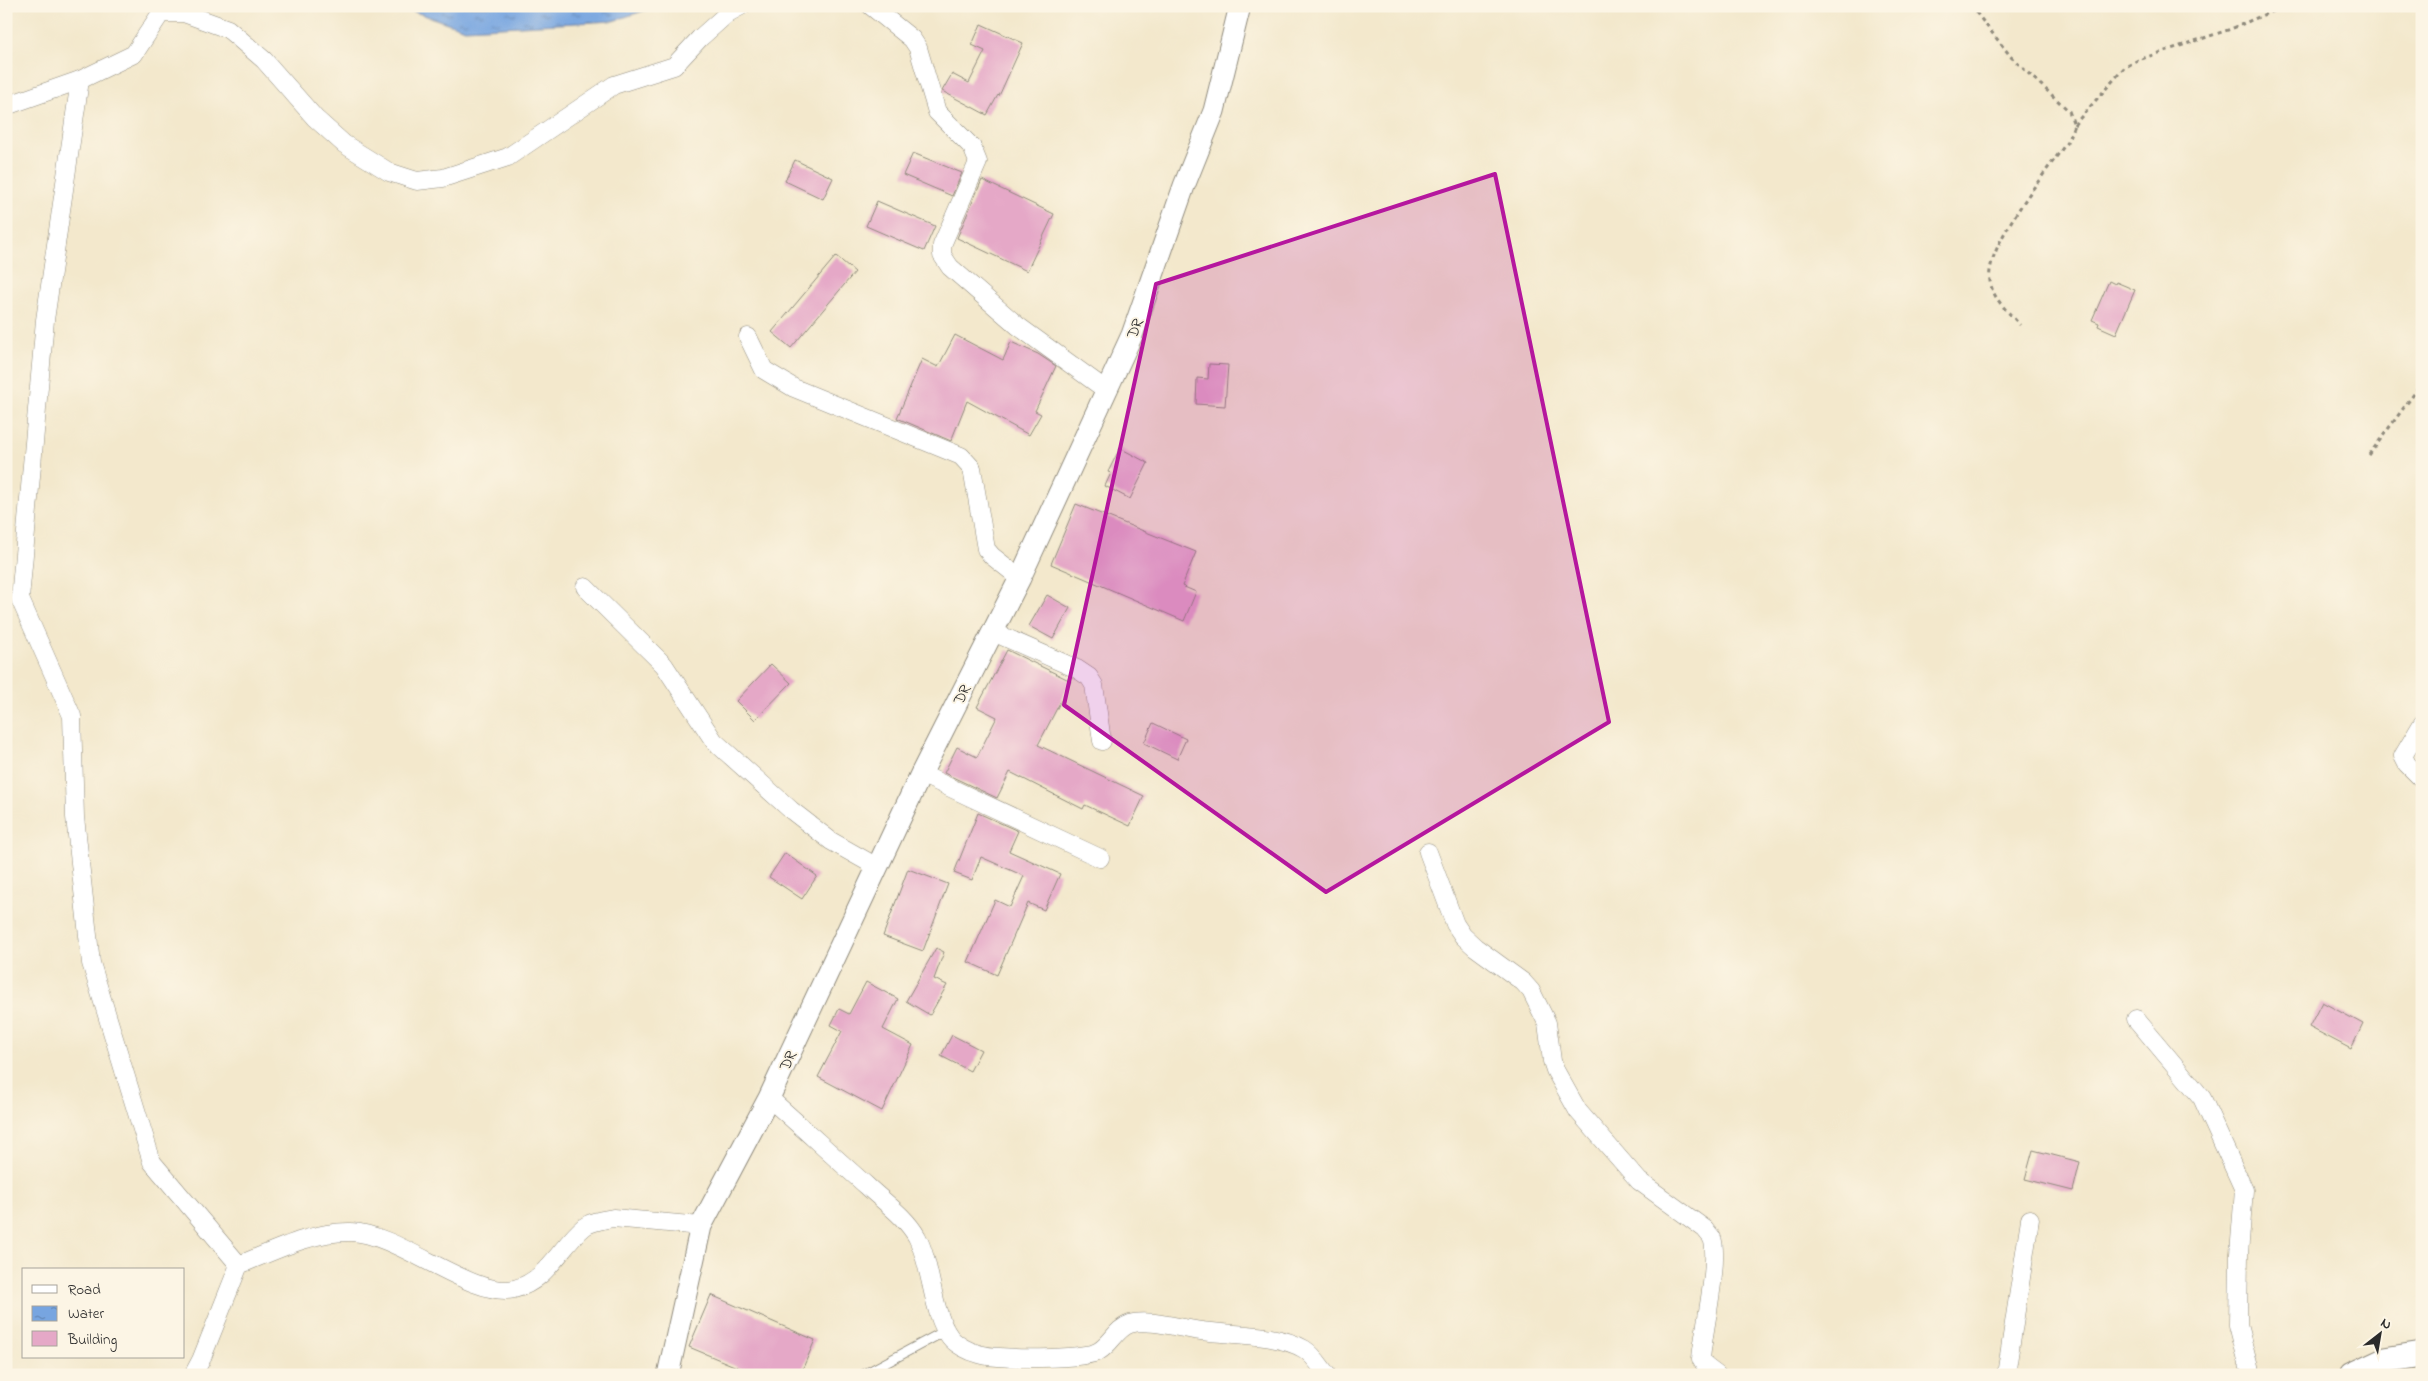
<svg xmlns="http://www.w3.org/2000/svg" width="2428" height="1381" viewBox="0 0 2428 1381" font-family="'Indie Flower',sans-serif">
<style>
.water{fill:url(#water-ripples);stroke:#516886}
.building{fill:#e5a8c7}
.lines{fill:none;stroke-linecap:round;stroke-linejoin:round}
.service-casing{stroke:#8f8a7c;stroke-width:11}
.minor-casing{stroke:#8f8a7c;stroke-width:19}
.tertiary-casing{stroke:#8f8a7c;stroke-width:23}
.secondary-casing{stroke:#8f8a7c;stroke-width:27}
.path{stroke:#8f8a7c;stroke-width:3;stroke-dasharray:4 4;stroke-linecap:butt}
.service{stroke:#fff;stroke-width:9}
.minor{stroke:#fff;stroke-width:18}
.tertiary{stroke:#fff;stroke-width:21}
.secondary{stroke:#fff;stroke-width:25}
.marked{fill:#b5179e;fill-opacity:0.2;stroke:#b5179e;stroke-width:4;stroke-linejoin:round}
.labels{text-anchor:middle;stroke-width:4;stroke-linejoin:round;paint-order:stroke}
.street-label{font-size:16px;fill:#2b2b2b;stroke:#fcf5e5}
</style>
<defs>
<pattern id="water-ripples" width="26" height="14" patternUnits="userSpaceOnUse" patternTransform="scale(1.25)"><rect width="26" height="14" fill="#77a5e0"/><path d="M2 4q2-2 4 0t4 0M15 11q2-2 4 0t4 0" fill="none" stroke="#6287b6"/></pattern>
</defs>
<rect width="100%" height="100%" fill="#fcf5e5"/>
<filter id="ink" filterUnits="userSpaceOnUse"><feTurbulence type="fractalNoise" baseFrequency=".02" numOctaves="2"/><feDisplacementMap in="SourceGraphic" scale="10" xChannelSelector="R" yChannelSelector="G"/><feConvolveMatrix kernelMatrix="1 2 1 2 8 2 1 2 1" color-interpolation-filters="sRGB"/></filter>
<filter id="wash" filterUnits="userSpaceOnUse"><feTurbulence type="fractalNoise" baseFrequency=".0096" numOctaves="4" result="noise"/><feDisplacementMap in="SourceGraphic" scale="20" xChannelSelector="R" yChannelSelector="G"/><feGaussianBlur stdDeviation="1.12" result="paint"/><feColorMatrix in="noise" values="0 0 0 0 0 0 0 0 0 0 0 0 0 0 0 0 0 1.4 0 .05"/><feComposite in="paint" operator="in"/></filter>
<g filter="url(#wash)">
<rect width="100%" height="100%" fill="#f3e8cc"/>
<polygon class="water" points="397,6 658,6 613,21 465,29"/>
<g id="blocks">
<g class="building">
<polygon points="981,24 1023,43 999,96 998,95 987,115 942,91 952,74 969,83 985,51 972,45"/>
<polygon points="913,153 962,173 952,196 903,175"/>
<polygon points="795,160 833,178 823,199 785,181"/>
<polygon points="982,180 1054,214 1027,271 957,238"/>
<polygon points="877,201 935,226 924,251 866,226"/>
<polygon points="836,256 855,272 791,348 772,332"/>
<polygon points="2109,281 2115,284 2116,282 2135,290 2116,334 2098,326 2099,323 2092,320"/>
<polygon points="955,335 1003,360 1011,342 1038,354 1056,366 1035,411 1041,414 1029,435 967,401 951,441 897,418 922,359 938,367"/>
<polygon points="1209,364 1228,365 1225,406 1196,404 1197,378 1208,379"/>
<polygon points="1120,448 1148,463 1130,499 1105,486 1111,473 1108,472"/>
<polygon points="1076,504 1196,552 1182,586 1196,592 1184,621 1051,564"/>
<polygon points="1047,595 1070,608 1053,639 1029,626"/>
<polygon points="1007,650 1071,681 1038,745 1144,796 1130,826 1085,805 1083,809 1010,772 997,798 944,773 957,747 977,757 997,717 977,707"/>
<polygon points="771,664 791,683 755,720 736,701"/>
<polygon points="1153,723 1186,739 1177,759 1144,743"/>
<polygon points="978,813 1018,831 1009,851 1060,874 1044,910 1028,903 997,975 968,962 995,900 1010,907 1024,876 981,857 972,880 954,873"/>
<polygon points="785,853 817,876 802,899 769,877"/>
<polygon points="908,869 948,884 923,951 883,936"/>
<polygon points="936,948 944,952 934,979 947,985 930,1015 906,1001"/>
<polygon points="866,982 898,999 883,1029 913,1045 882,1111 818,1077 842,1031 831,1025 839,1009 849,1014"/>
<polygon points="2322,1002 2363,1024 2351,1049 2309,1027"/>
<polygon points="952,1035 981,1050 970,1071 941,1056"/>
<polygon points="2033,1150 2080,1162 2073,1191 2025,1179"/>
<polygon points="711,1295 815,1340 800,1375 756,1375 689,1347"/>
</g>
</g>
</g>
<g filter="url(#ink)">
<use href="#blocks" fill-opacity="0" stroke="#8f8a7c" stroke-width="1"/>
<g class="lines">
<defs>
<polyline id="service" points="863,1375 947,1330"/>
<g id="minor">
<polyline points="871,6 912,39 918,48 937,112 972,147 978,162 942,245 942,255 950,267 1018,326 1106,390"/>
<polyline points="80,80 45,320 20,599 72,716 75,817 91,963 152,1162 239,1265"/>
<polyline points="6,106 80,80 134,54 161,13 184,13 228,29 264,60 315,118 344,144 389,172 417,181 443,178 508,157 614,85 674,66 700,38 728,13 741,6"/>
<polyline points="748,337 764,370 794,388 961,456 972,468 986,549 992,556 1020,578"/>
<polyline points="585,587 664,665 714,741 791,810 831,841 877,867"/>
<polyline points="993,632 1077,669 1089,677 1094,685 1102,741"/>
<polyline points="2422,724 2403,756 2407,764 2422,779"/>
<polyline points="921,774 1100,858"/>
<path d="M1428 852 1455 924 1463 936 1475 947 1523 982 1531 991 1547 1023 1552 1061 1555 1070 1578 1111 1639 1181 1705 1229C1707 1232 1710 1235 1712 1238 1720 1260 1703 1332 1701 1359L1705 1366 1717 1375"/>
<polyline points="2136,1019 2202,1098 2244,1190 2239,1254 2238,1325 2251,1375"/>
<path d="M769 1098C802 1127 834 1157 867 1186 884 1202 906 1217 917 1237 932 1266 932 1314 950 1337 956 1345 970 1352 979 1354 997 1360 1085 1360 1099 1351 1111 1344 1117 1328 1130 1324 1147 1318 1182 1329 1201 1331 1230 1335 1278 1333 1304 1349 1314 1355 1320 1366 1327 1375"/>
<path d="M193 1375 201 1360 239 1265C274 1251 313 1231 351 1232 398 1233 473 1299 514 1289 546 1282 561 1246 584 1227 592 1221 603 1220 613 1218L701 1226"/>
<polyline points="2006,1375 2030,1219"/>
</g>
<polyline id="tertiary" points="668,1375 701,1226 769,1098 921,774 1020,578 1132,335 1184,186 1214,111 1240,6"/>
<polyline id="secondary" points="2352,1375 2384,1360 2422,1354"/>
</defs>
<use href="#service" class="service-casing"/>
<use href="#minor" class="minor-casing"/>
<use href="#tertiary" class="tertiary-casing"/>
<use href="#secondary" class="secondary-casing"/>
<g class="path">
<path d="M1971 6 2012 58 2069 111 2074 125 2067 142C2047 171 1984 247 1990 281 1993 300 2008 311 2020 325"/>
<polyline points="2074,125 2124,68 2138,60 2231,29 2284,6"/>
<polyline points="2369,455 2422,383"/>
</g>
<use href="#service" class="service"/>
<use href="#minor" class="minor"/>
<use href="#tertiary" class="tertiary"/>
<use href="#secondary" class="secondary"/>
</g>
</g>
<path class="marked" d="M1495 174 1609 722 1326 892 1064 705 1156 284Z"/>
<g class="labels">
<g class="street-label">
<text transform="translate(1134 328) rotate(-69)" y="6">DR</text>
<text transform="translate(961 694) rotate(-63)" y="6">DR</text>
<text transform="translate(787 1060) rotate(-65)" y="6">DR</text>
</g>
</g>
<rect width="2428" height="1381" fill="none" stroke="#fcf5e5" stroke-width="25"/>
<rect x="22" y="1268" width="162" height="90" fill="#fcf5e5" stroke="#a8a49b"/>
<rect x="32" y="1285" width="25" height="8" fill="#ffffff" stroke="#a8a49b"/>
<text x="68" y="1294" font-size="15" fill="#2b2b2b">Road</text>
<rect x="32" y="1306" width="25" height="15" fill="url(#water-ripples)" stroke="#a8a49b"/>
<text x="68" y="1318" font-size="15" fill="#2b2b2b">Water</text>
<rect x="32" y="1331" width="25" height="15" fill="#e5a8c7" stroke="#a8a49b"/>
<text x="68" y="1344" font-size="15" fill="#2b2b2b">Building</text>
<g transform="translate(2380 1334) rotate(31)" stroke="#fcf5e5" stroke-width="4" paint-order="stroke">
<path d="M0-4L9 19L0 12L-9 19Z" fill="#2b2b2b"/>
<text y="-8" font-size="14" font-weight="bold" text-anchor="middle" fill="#2b2b2b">N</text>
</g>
</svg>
